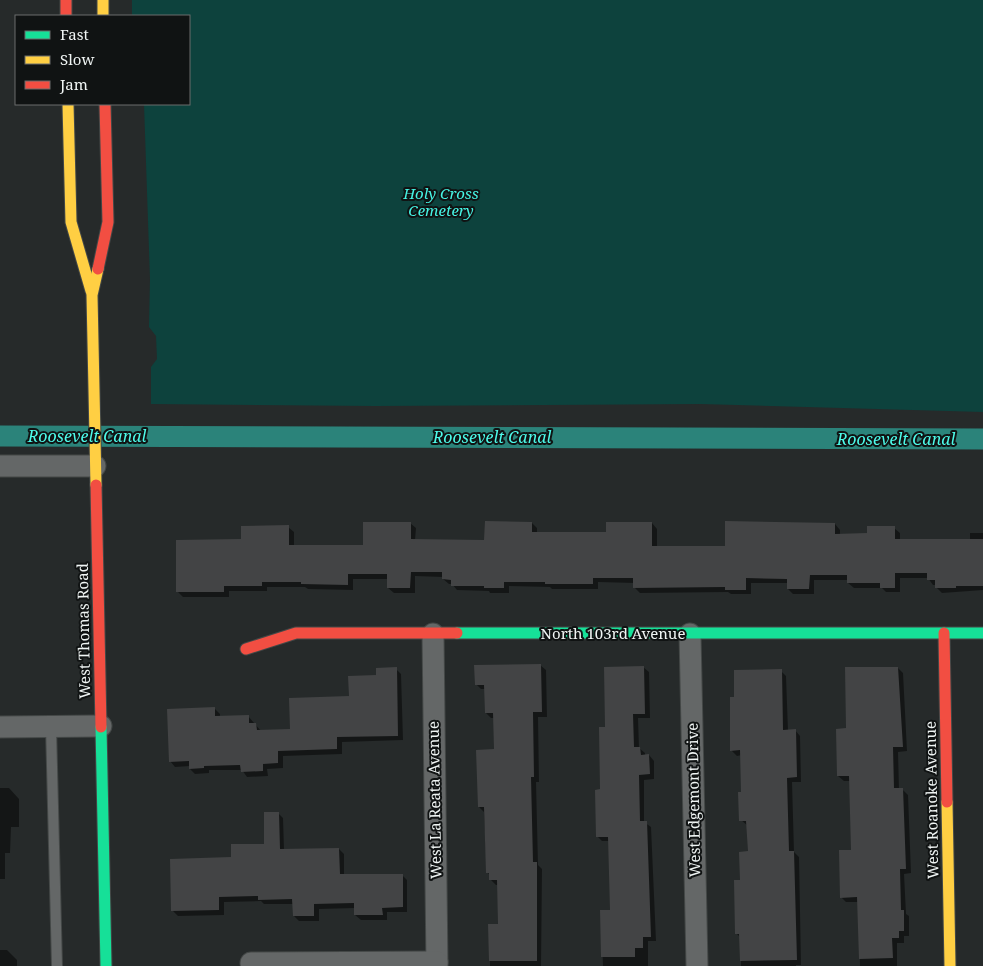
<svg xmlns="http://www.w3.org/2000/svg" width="983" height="966" viewBox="0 0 983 966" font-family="'Noto Serif',serif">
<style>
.green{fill:#0d423d}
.shadow{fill:#0007}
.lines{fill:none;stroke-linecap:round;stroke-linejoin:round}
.canal{stroke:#2b837a;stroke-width:21}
.building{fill:#434445}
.lane-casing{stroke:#444847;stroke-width:12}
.street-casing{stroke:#444847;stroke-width:23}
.fast-casing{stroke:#444847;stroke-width:13}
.slow-casing{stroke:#444847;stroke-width:13}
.jam-casing{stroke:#444847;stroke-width:13}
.lane{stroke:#646767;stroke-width:10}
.street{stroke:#646767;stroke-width:21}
.fast{stroke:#16e098;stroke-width:11}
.slow{stroke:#ffcf43;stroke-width:11}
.jam{stroke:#f24e42;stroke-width:11}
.labels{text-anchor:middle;stroke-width:4;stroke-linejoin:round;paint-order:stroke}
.park-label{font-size:15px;font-style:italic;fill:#46f5e5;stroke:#101313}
.street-label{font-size:15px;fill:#f0f5f4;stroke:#101313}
.water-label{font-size:16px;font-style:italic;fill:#4dfbea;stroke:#101313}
</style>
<rect width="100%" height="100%" fill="#262a2a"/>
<polygon class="green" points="132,0 983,0 983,412 700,404 375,406 151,404 151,367 157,359 156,336 149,327 150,279 144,104 189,104 189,16 132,16"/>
<g class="shadow">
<polygon points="410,523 416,528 415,540 486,541 532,523 537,528 537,534 607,534 652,523 657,529 657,547 726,547 835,524 840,530 840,535 869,535 894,528 900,533 900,540 970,540 970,533 983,533 983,590 942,593 936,587 936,585 933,585 928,578 900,578 900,592 886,592 882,588 854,588 848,583 848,580 814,580 814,594 793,594 788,589 788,583 751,583 751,594 731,594 728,592 640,593 635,588 635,583 598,582 598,589 552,589 550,587 509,586 509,593 490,593 489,591 457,590 452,584 449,584 443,579 443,577 415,576 415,593 394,593 388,588 388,579 353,579 353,590 308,589 305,587 267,587 267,591 229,591 229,597 183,597 178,592 242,541 288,527 294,532 294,546 364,547"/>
<polygon points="540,665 546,670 547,717 538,717 539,782 536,782 538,865 542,869 541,966 490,966 490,925 499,925 498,885 496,885 491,880 491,876 487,872 484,812 479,807 495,750 494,718 491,718 486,713 485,689 481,689 476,684"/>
<polygon points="643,667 649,672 650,718 638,718 639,748 645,753 645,756 649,755 654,761 654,779 644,780 644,822 651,827 656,941 648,941 648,966 603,966 601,911 612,911 609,841 602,841 597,836 606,729"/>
<polygon points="898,668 903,673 907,751 898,752 899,789 902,789 908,795 911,873 904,874 906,914 909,916 909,936 904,936 904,943 897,943 897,966 860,966 859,902 846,902 841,897 852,851 850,781 844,781 838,776 847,730"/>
<polygon points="396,669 401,674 403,740 342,742 342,754 283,756 283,768 267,769 268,776 247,777 242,770 209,770 209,773 195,774 190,769 190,766 175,767 170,761 215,709 220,714 220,717 248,716 261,731 291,730 350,697 378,676"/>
<polygon points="781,671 786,676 788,731 795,730 800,736 801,782 792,782 794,852 799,857 801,965 796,965 796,966 741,966 741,938 736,933 741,881 749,853 748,826 741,820 742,755 737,756 731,750 736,698"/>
<polygon points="0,788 9,788 19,799 19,827 11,827 10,853 5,853 5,879 0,879"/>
<polygon points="278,813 283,818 284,850 339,849 344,854 344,875 402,875 407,880 407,912 387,912 387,920 361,920 355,915 355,908 319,909 319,921 299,921 294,916 294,904 264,904 261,901 224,902 224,915 178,916 173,911 232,858 266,845"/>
<polygon points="0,950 7,950 17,960 17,966 0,966"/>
</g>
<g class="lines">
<polyline class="canal" points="0,436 983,439"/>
</g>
<g class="building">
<polygon points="485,521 532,522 532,532 606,532 606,522 652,522 652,546 725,546 725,521 835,523 835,534 867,533 867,526 895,526 895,539 983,539 983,586 956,586 956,588 935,588 935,580 927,580 927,573 895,573 895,588 880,588 880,583 847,583 847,575 810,575 809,589 787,589 787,579 746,578 746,590 725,590 725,587 633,588 633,578 593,578 593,584 545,584 545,582 504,582 504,588 484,588 484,586 451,586 451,580 442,579 442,572 411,572 410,588 387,588 387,574 348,574 348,585 301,584 301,582 262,582 262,586 224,586 224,592 176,592 176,540 241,539 241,526 289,525 289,545 363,545 363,522 411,522 411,539 484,540"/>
<polygon points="541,664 542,712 533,712 534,777 531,777 533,862 537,862 537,961 489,961 488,924 498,924 497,880 489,880 489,873 486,873 484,807 478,807 476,750 494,749 493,713 485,713 484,685 475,685 474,665"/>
<polygon points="644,666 645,714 633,714 634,747 640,747 641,755 649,754 650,774 639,775 640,821 647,821 651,937 643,937 643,948 635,948 635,957 601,957 600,910 610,910 608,837 596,837 595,790 600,789 599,727 605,727 604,667"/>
<polygon points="397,667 398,736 337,737 337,749 278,751 278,763 263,764 263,771 241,772 240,765 204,766 204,768 189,769 189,761 169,762 167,709 215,707 215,716 249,715 249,723 256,723 257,730 290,729 289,698 349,696 348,676 376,675 376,668"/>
<polygon points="845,667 898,667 903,747 893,747 894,788 903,788 906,869 900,869 901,910 904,910 904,931 899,931 899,938 892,938 893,958 859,959 857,897 840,898 839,850 851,850 849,776 837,776 836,729 846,728"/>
<polygon points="782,669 783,730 796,729 797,777 787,778 789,851 794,851 797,960 740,961 739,934 735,934 734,880 740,880 739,852 748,851 746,821 739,821 738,792 741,792 740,750 730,751 730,697 734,697 734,670"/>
<polygon points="264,812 279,812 280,849 339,848 340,874 403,874 403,907 382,908 383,915 354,915 354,903 314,904 314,916 293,916 292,899 258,900 258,896 219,897 219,910 171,911 170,859 231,857 231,844 264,844"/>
</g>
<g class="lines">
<defs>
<polyline id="lane" points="51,727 57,966"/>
<g id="street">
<polyline points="0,466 95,466"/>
<polyline points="433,634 437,966"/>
<polyline points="690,634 697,966"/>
<polyline points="0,727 101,726"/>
<polyline points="251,963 437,962"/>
</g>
<g id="fast">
<polyline points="457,633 983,633"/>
<polyline points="101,727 106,966"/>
</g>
<g id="slow">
<polyline points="103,0 103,16"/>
<polyline points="68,104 71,222 91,291"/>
<polyline points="96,485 92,295 98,269"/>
<polyline points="947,802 950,966"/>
</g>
<g id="jam">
<polyline points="66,0 66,16"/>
<polyline points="98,269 108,222 105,104"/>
<polyline points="96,485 101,727"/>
<polyline points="944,633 947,802"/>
<polyline points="246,649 296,633 457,633"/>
</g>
</defs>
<use href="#lane" class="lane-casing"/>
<use href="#street" class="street-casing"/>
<use href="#fast" class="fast-casing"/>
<use href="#slow" class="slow-casing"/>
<use href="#jam" class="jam-casing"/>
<use href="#lane" class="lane"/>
<use href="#street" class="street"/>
<use href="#fast" class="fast"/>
<use href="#slow" class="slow"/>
<use href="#jam" class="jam"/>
</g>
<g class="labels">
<g class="park-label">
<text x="441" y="199">Holy Cross<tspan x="441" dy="17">Cemetery</tspan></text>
</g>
<g class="street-label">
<text transform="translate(84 631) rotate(-91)" y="5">West Thomas Road</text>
<text x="613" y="639">North 103rd Avenue</text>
<text transform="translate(435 800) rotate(-91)" y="5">West La Reata Avenue</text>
<text transform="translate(694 800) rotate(-91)" y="5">West Edgemont Drive</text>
<text transform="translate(932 800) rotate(-91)" y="5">West Roanoke Avenue</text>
</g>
<g class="water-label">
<text x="87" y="442">Roosevelt Canal</text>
<text x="492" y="443">Roosevelt Canal</text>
<text x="896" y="445">Roosevelt Canal</text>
</g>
</g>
<rect x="15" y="15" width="175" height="90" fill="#101313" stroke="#6a6d6d"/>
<rect x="25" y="31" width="25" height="8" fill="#16e098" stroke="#6a6d6d"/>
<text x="60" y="40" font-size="15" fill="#f0f5f4">Fast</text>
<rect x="25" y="56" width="25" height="8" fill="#ffcf43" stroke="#6a6d6d"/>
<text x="60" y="65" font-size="15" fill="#f0f5f4">Slow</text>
<rect x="25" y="81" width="25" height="8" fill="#f24e42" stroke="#6a6d6d"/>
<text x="60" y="90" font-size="15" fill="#f0f5f4">Jam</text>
</svg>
